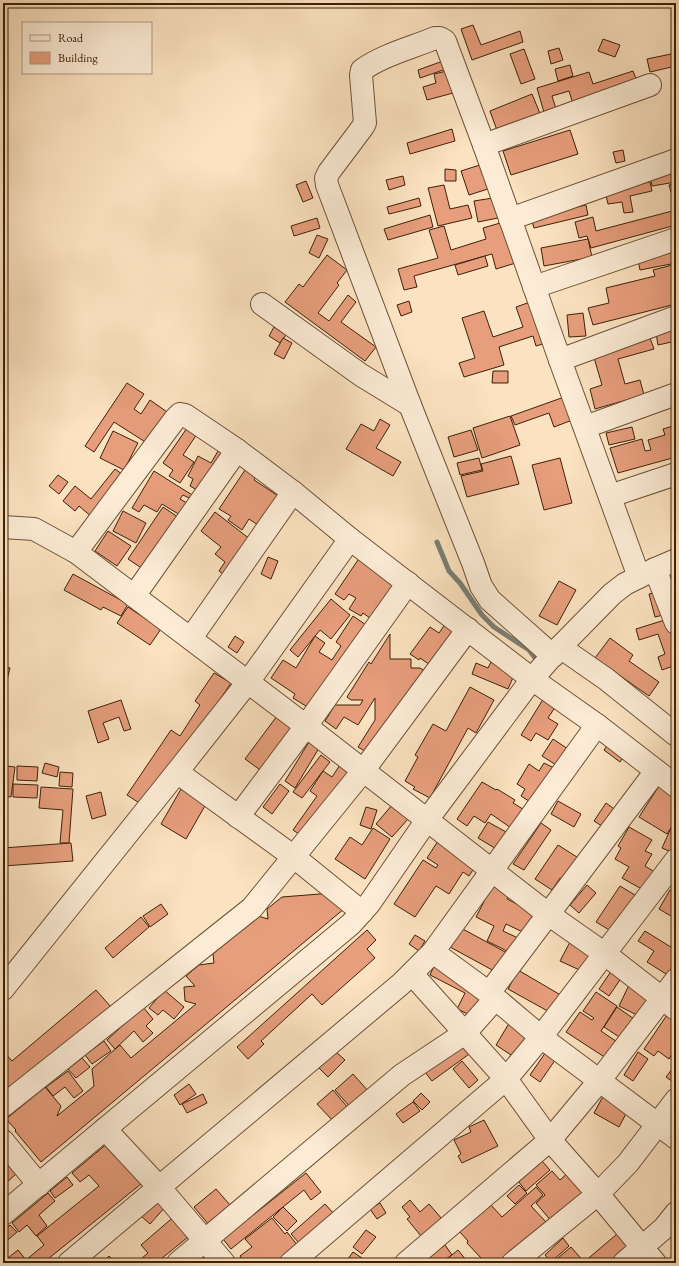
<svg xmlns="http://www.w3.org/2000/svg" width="679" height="1266" viewBox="0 0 679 1266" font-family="'EB Garamond',serif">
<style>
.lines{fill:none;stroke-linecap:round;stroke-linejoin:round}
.stream{stroke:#7a7e74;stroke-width:5}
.building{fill:#e79e7d;stroke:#3f2108}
.minor-casing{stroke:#6e5136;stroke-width:24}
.minor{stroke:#fcecd6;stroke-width:22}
</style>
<rect width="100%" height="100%" fill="#fbe2c0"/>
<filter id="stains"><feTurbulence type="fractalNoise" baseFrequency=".005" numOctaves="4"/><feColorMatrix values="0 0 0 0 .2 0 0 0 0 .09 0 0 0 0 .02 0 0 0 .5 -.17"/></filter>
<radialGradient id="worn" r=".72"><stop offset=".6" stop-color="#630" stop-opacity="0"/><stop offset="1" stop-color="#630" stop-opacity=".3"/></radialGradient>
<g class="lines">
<polyline class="stream" points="437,542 449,571 460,583 482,615 494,627 529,650 536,659"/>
</g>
<g class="building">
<polygon points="473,25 481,45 520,31 523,42 472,60 461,29"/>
<polygon points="603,39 620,45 615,57 598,51"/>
<polygon points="559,48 563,60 551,64 548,51"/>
<polygon points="524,49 535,79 521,84 510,54"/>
<polygon points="676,53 676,66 650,72 647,59"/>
<polygon points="443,61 446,69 420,78 418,70"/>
<polygon points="570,65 573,76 558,81 555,69"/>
<polygon points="451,70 457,92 427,100 423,87 436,83 434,74"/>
<polygon points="633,71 638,84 573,104 569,91 552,96 557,112 545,116 537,88 589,72 593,84"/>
<polygon points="532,94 541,116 498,133 490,111"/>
<polygon points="452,129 455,141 410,154 407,143"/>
<polygon points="570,130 578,154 511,175 503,151"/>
<polygon points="623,150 625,161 616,163 613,152"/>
<polygon points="486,163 494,187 469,195 461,171"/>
<polygon points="676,168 676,182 652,186 650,173"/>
<polygon points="445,169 456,170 456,181 445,181"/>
<polygon points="403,176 405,185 389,190 386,180"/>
<polygon points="306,181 313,198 303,202 296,185"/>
<polygon points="650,182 652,191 630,196 633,212 624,213 622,202 608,204 605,191"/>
<polygon points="676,183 676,209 669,185"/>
<polygon points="444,185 450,209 468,205 472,218 438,226 428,188"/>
<polygon points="499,197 503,217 478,222 474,201"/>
<polygon points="419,198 421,206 389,214 387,207"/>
<polygon points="586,205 588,215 534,228 531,218"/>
<polygon points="676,210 676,225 591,248 587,236 579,238 575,222 593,217 596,231"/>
<polygon points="430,215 433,227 388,240 384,229"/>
<polygon points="317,218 320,228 294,236 291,226"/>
<polygon points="507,221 519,262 496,269 492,254 414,276 417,287 404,290 398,269 438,258 429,230 444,226 451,250 486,239 483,228"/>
<polygon points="317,235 328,239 319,258 309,253"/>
<polygon points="588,239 592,257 544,266 541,248"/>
<polygon points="674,252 676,263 640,270 638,260"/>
<polygon points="327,255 347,270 337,283 339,285 318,313 329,321 348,295 356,302 341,322 376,347 365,361 285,302 299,284 303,287"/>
<polygon points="485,256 488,266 458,275 455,265"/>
<polygon points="676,264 676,304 593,325 588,308 609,303 606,288 655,276 653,270"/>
<polygon points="536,300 549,342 536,346 533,336 499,347 504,365 464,377 459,363 475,358 462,318 484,311 493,337 523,327 516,307"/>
<polygon points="409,301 412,312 401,316 397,305"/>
<polygon points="583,313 586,336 569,337 567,315"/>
<polygon points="274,327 286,335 280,343 269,336"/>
<polygon points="676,329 676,341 658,345 656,333"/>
<polygon points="283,338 292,343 284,359 274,354"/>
<polygon points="650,338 654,349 618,359 625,384 640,380 644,395 595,409 590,389 602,385 593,354"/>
<polygon points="493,371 508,371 508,383 492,383"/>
<polygon points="127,383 144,394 134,409 141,414 150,400 170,414 150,445 114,422 94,452 85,446"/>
<polygon points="567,396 575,419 554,427 549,413 515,425 511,416"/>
<polygon points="510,416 520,445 482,458 473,428"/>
<polygon points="380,419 390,425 376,448 401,462 393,476 346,449 361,424 374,431"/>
<polygon points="676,425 676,457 618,473 610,448 642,439 645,451 651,450 648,440 665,435 663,429"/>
<polygon points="632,427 635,439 609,445 606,433"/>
<polygon points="187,428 197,434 183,455 194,462 180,483 169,476 173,470 163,463"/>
<polygon points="471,430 478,450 454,457 448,437"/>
<polygon points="113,431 138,443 124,470 100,458"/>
<polygon points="218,451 227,456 206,495 190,486 193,479 188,476 198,456 211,463"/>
<polygon points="511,456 519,484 467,497 461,476 483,471 481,464"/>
<polygon points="479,458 482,470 460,475 457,463"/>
<polygon points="560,458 572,503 544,510 532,465"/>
<polygon points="115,469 126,477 93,518 79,506 75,511 63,501 75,486 91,499"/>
<polygon points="245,470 256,477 254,480 286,501 267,531 249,519 242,530 228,520 231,516 219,509"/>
<polygon points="154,471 197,498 195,501 183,495 180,499 192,506 185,518 162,504 157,512 144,505 139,512 132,508"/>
<polygon points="58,475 68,482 59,494 49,486"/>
<polygon points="163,507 181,519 146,571 128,559"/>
<polygon points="123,511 146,523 136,543 113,531"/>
<polygon points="215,512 255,543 229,578 219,571 225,562 215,554 221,547 201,531"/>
<polygon points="108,531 131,546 117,566 95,551"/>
<polygon points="268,557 278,561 271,579 261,574"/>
<polygon points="360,557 402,585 377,623 363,613 361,616 349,609 356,598 349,594 344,600 335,594"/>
<polygon points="73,574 128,604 121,616 103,607 101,610 64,590"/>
<polygon points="559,581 576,590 557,625 539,616"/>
<polygon points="661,591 667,614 655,617 649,594"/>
<polygon points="331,599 350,615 331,639 320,630 298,657 290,650"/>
<polygon points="128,607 161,629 150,645 117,623"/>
<polygon points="353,616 369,627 314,711 293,698 295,694 271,678 283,660 296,668 315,636 325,643 319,652 332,660 341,646 336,642"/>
<polygon points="671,618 676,635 676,665 662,670 658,657 665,654 658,634 639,640 636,629"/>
<polygon points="448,620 461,629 433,667 420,658 419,660 410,654 430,627 439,633"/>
<polygon points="390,634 390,659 411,659 411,668 420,668 425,671 371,755 358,747 375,720 375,698 358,725 344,717 336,729 325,721 335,705 360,705 363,700 351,700 347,697 369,662 371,664"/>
<polygon points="235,636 244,642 237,653 228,647"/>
<polygon points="610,638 633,655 629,661 659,682 649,696 595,658"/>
<polygon points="493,658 517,668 508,689 472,674 476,663 488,668"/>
<polygon points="3,666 10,668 7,680 3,679"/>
<polygon points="214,673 231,683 147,808 127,795 171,730 180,736 200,705 195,701"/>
<polygon points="470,687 494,700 476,733 468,728 430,798 413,789 415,787 405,781 418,757 415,755 433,724 446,731"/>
<polygon points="547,693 559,701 548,718 558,724 548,740 536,733 531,741 521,735"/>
<polygon points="121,700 131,729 124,731 119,717 103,723 109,739 98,743 88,711"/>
<polygon points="277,716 295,729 263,772 245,759"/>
<polygon points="553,739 571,751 561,768 542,756"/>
<polygon points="309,742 319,748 295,788 285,781"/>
<polygon points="609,743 625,754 620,762 604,750"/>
<polygon points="321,755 330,762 302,798 293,792"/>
<polygon points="45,763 59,767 57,777 42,773"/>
<polygon points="544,763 556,769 535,805 521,796 525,789 517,784 529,764 539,771"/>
<polygon points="340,765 351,773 305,838 293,830 317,796 310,791 323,771 332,777"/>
<polygon points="7,766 15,767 11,797 3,796"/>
<polygon points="17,766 38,767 37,781 17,780"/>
<polygon points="60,772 73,773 72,787 59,786"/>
<polygon points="482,782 496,790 497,789 515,800 513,803 526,811 514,830 491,814 485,823 474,816 467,826 457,819"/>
<polygon points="13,784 38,785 37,798 13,797"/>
<polygon points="280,784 289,791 272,814 263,807"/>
<polygon points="659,786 676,797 676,825 674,823 667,834 639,817"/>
<polygon points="41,787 73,789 69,843 60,843 63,810 39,808"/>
<polygon points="181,789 206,804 186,839 161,824"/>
<polygon points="101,792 106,815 92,819 86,796"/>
<polygon points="558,801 581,814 574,827 551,814"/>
<polygon points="606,803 617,811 605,828 594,821"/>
<polygon points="392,805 408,819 392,837 376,824"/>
<polygon points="366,807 377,810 371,829 360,825"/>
<polygon points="488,822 508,833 498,850 478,838"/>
<polygon points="541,823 551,830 524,870 513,864"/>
<polygon points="629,827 652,840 645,851 652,854 645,866 658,874 647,892 622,878 629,867 615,859 621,848 618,846"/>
<polygon points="373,828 390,839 365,879 335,859 350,837 362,845"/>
<polygon points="671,828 676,831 676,854 662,848"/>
<polygon points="438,841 476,865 469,876 463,872 449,894 436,886 415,917 394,904 423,860 436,868 438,865 427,858"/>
<polygon points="71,843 73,861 3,866 3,848"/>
<polygon points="558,845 580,859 565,881 560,878 552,890 535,879"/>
<polygon points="493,884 510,892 507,899 537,914 527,934 506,924 503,931 518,938 511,953 487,941 494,926 476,917"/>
<polygon points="587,885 596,893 579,913 570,905"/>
<polygon points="620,886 640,898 616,934 596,922"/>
<polygon points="670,890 676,894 676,919 659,909"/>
<polygon points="332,893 351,903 41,1162 15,1131 16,1130 6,1119 45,1087 61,1106 57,1116 94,1086 92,1069 120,1045 131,1058 196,1004 185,1001 184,987 195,986 186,976 199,965 214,963 213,954 258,916 268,919 267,909 282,897"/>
<polygon points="161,904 168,914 150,927 143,916"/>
<polygon points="141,917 149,927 113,958 105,948"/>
<polygon points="461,928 507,953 496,972 450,947"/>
<polygon points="367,930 376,940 367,949 375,958 322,1005 312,994 261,1041 264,1044 248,1059 237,1047"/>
<polygon points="645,931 674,949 676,946 676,976 674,979 647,962 654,951 638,941"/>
<polygon points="415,935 425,941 419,951 409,944"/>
<polygon points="570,942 595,956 586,973 560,961"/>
<polygon points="434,966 492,995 479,1019 457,1009 465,993 430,975"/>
<polygon points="614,967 624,974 609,996 599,989"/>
<polygon points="518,970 564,997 553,1014 508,989"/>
<polygon points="629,985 653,997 643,1018 619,1006"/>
<polygon points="96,990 111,1007 3,1098 3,1051 12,1061"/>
<polygon points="164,990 184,1007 174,1019 163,1010 158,1015 149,1008"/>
<polygon points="596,992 617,1006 601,1031 620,1044 609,1060 566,1032 580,1012 592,1020 594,1018 583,1011"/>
<polygon points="143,1007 153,1019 146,1026 153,1033 143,1042 134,1031 115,1049 107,1040"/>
<polygon points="617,1007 637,1021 624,1040 604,1027"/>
<polygon points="669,1012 676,1017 676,1048 669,1059 658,1051 654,1056 644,1049"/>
<polygon points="511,1020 533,1033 517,1059 496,1045"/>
<polygon points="104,1041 111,1051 92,1064 85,1055"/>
<polygon points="465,1043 472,1052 432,1081 425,1072"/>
<polygon points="550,1046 560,1053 540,1082 530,1075"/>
<polygon points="336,1052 345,1060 328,1077 319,1068"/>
<polygon points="638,1052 648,1059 633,1081 624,1075"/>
<polygon points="676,1053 676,1064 671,1060"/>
<polygon points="82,1058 90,1067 76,1078 68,1069"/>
<polygon points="462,1061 478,1080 469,1088 453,1069"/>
<polygon points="676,1064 676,1084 666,1077"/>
<polygon points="68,1071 83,1091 74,1098 65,1087 53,1096 46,1087"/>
<polygon points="353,1074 369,1092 351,1108 335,1090"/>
<polygon points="189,1084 196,1094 180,1105 174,1095"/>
<polygon points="607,1089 630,1106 619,1127 594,1113"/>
<polygon points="333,1090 349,1109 334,1122 317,1104"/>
<polygon points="421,1093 430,1102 422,1110 413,1101"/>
<polygon points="203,1094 207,1103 187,1113 182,1104"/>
<polygon points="413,1102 420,1111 403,1123 396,1114"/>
<polygon points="484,1120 498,1146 462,1163 458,1156 461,1154 454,1140 471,1132 469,1127"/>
<polygon points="109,1142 116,1154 141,1184 43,1263 12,1263 8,1258 18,1250 26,1260 44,1245 37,1236 99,1186 89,1175 80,1182 72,1173"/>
<polygon points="3,1156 17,1173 5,1184 3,1181"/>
<polygon points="542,1161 550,1170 526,1191 518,1181"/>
<polygon points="572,1169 589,1189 552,1222 536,1203 545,1195 536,1185 552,1171 560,1180"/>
<polygon points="306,1173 321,1192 311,1200 304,1190 231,1249 223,1239"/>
<polygon points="67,1177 73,1185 55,1198 50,1191"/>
<polygon points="519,1185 527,1193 515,1204 507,1196"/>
<polygon points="536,1187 543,1195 531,1206 546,1222 500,1263 476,1263 481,1258 467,1243 468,1241 459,1231 490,1204 502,1217"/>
<polygon points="216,1189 231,1206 209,1225 194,1207"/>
<polygon points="48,1193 55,1201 39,1215 47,1226 36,1236 27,1225 19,1232 12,1223"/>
<polygon points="157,1198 166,1206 150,1224 141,1216"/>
<polygon points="410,1200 420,1212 429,1204 442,1219 421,1236 407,1219 410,1217 402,1207"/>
<polygon points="380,1203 386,1213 377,1219 370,1209"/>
<polygon points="325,1204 334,1214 300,1244 291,1234"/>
<polygon points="283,1207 297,1221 287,1231 273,1217"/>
<polygon points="177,1214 193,1233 156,1263 145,1263 142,1258 148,1253 141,1245"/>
<polygon points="272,1218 285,1234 287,1232 298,1246 276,1263 245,1263 240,1256 252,1247 245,1239"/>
<polygon points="10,1225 17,1232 3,1244 3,1231"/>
<polygon points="366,1230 376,1237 362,1254 353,1247"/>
<polygon points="617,1234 630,1249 613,1263 552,1263 571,1247 584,1262"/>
<polygon points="563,1238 569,1246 551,1262 545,1255"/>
<polygon points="445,1245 452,1255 440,1263 420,1263"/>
<polygon points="458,1250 466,1260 462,1263 442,1263"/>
<polygon points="353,1252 362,1258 358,1263 345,1263"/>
<polygon points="109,1256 115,1262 102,1263"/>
<polygon points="540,1258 543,1263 533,1263"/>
</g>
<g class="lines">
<defs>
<g id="minor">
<polyline points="484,145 650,85"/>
<polyline points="510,219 676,160"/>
<polyline points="534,287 676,239"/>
<polyline points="262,304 361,375 410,405"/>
<polyline points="560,360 676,317"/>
<polyline points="585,427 676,394"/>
<polyline points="610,496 676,474"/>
<polyline points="3,527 34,529 76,552 306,726 548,914 605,954 676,1009"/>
<polyline points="76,552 175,419 180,414 185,415 237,450 293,492 350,539 532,679 597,725 676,786"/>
<polyline points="655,569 676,623"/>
<polyline points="134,596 237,450"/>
<polyline points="191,638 293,492"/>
<polyline points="560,647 606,679 676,735"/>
<path d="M553 656 490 600 481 586 473 563 410 405 327 185 326 178 329 172 362 128 365 123 361 75 362 70C383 55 411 48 435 38H440L445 41 484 145 560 360 639 577"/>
<polyline points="177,772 294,857 362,912"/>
<polyline points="238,817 306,726 408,583"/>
<polyline points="433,952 489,993 541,1037 676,1138"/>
<polyline points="412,974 506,1079 550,1140 598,1194 655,1263"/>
<polyline points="3,989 177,772 248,682 350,539"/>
<polyline points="489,993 656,771"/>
<polyline points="3,1106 252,908 363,771 468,629"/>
<polyline points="105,1129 159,1187 224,1263"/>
<polyline points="3,1141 39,1185"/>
<polyline points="3,1214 351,924 369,904 427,820 532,679 560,647 612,594 625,584 655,569 676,560"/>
<polyline points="69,1263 401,984 433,952 597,725"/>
<polyline points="178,1263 402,1075 465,1033 495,999"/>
<polyline points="291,1263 506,1079 541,1037 676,860"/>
<polyline points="406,1263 550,1140 600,1080 676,980"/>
<polyline points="513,1263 598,1194 628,1163 676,1100"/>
<polyline points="624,1263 664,1228 676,1213"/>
</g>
</defs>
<use href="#minor" class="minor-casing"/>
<use href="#minor" class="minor"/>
</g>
<rect width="679" height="1266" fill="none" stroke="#fbe2c0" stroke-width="16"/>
<rect x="4" y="4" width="671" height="1258" fill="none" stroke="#3f2108" stroke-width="2"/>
<rect x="8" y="8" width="663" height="1250" fill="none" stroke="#3f2108"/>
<rect x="22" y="22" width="130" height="52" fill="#fcecd6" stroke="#b09b84"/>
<rect x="30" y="35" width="20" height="6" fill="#fcecd6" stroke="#b09b84"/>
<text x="58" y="42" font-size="12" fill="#3f2108">Road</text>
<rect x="30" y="52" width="20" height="12" fill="#e79e7d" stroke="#b09b84"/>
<text x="58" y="62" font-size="12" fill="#3f2108">Building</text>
<rect width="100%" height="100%" filter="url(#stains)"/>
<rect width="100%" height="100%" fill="url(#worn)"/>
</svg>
